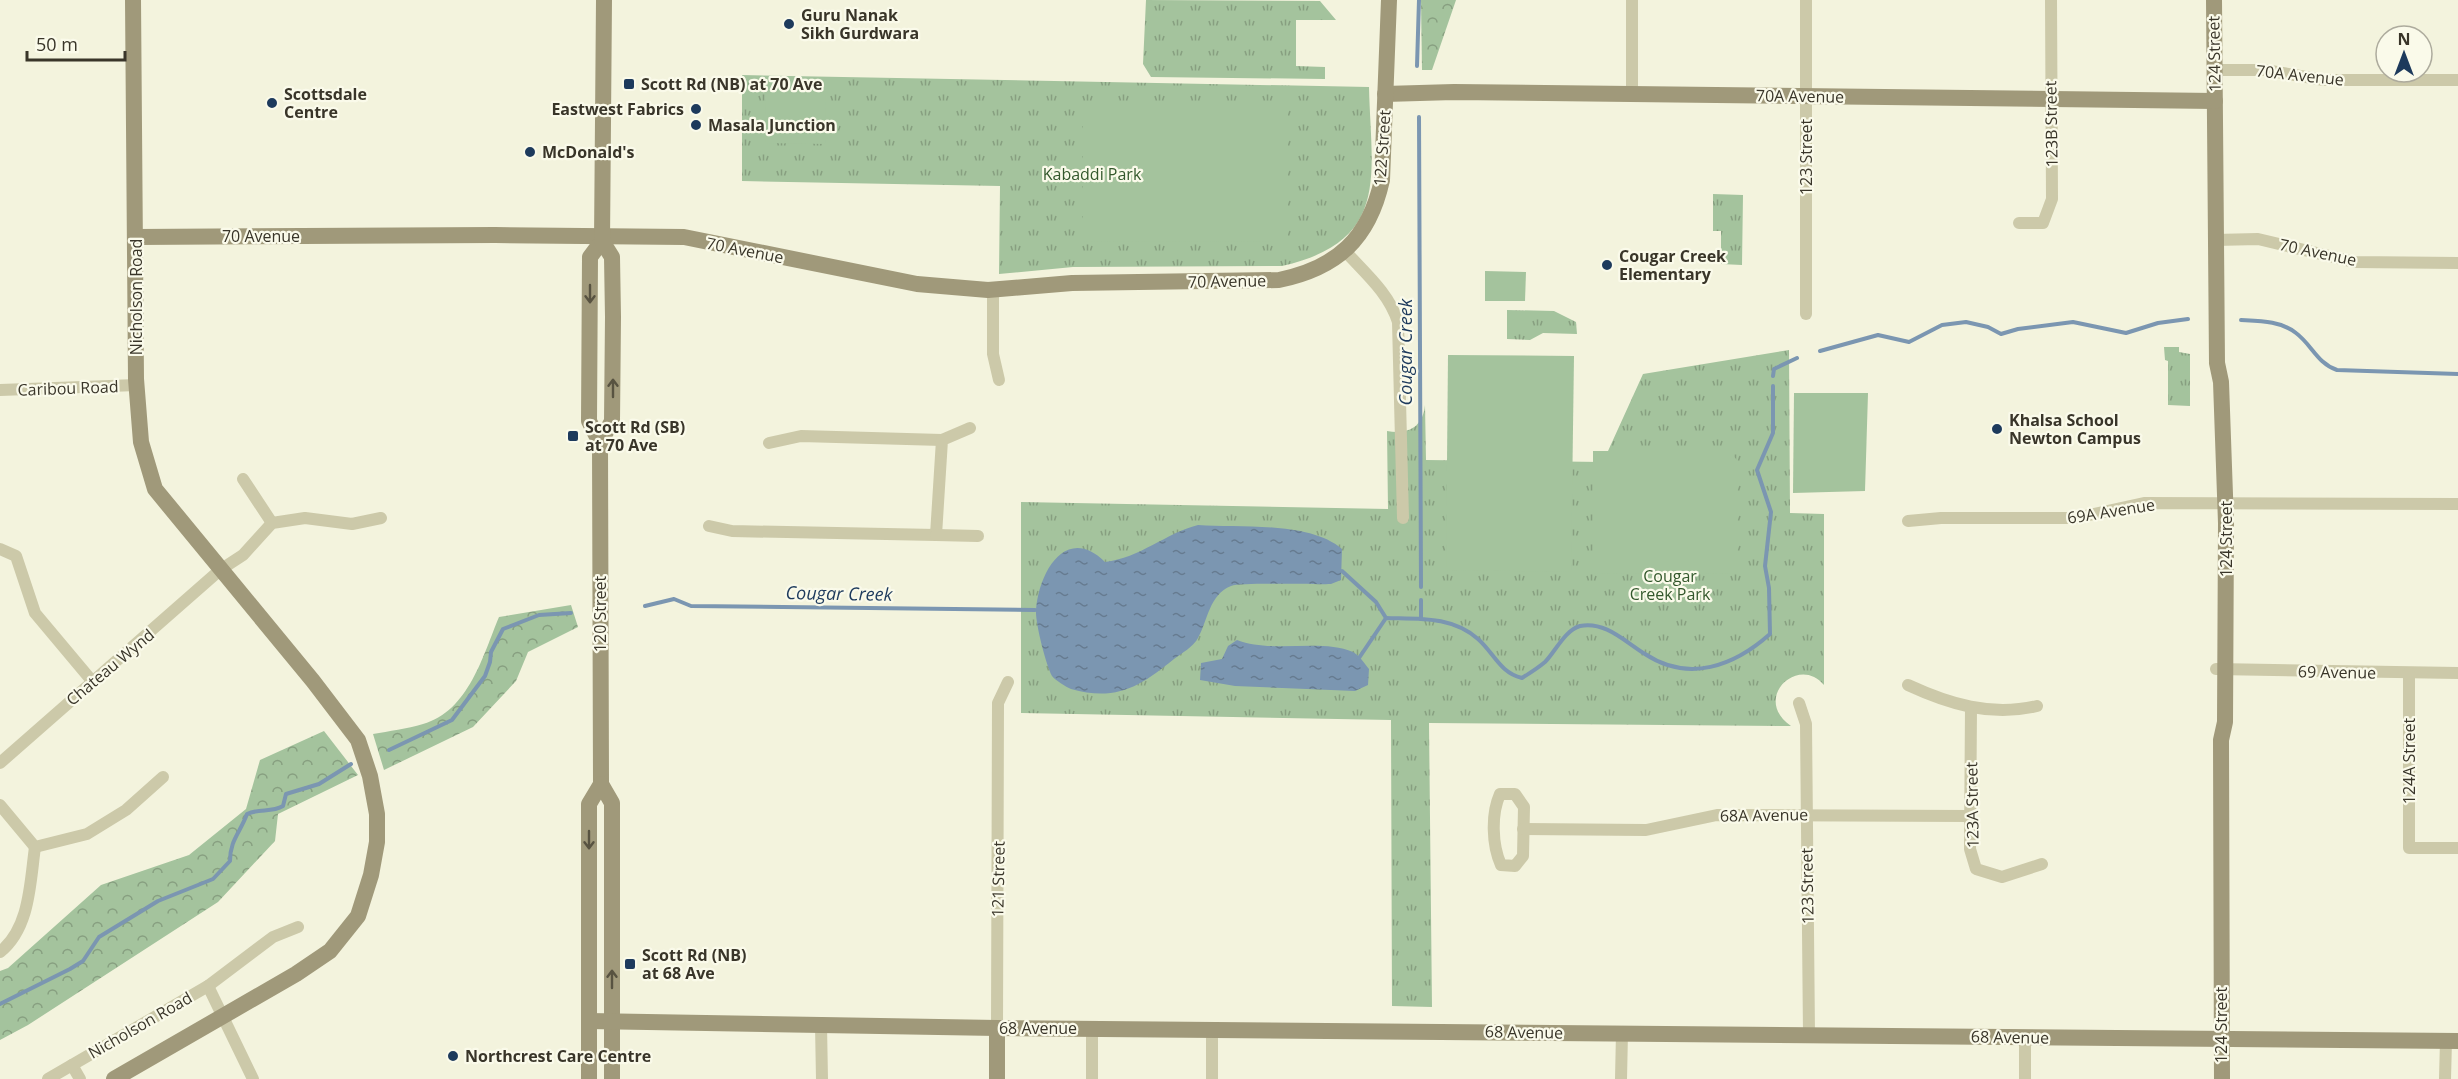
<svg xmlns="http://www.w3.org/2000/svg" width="2458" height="1079" viewBox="0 0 2458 1079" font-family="'Open Sans',sans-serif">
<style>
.grass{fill:url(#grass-tufts)}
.forest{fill:url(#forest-crowns)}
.pitch{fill:#a4c39d}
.water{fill:url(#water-ripples)}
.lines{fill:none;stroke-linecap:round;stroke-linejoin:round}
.stream{stroke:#7b96b1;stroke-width:4}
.street{stroke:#ccc9a9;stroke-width:12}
.secondary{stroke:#a0997a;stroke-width:16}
.oneway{stroke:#585341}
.poi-dot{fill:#1d3a5c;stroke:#fafaea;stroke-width:2}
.labels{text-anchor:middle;stroke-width:4.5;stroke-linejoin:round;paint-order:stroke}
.poi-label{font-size:16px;font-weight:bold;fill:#393529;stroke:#fafaea;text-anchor:start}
.street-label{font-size:16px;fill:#393529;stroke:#fafaea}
.park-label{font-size:16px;fill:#33582c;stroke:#fafaea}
.water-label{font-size:18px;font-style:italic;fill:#1d3a5c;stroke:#fafaea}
</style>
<defs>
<pattern id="grass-tufts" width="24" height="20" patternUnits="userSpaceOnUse" patternTransform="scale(1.5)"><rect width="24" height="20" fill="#a4c39d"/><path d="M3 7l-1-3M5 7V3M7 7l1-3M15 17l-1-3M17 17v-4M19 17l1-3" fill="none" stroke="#879f80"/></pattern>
<pattern id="forest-crowns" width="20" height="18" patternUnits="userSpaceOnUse" patternTransform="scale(1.5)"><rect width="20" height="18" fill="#a4c39d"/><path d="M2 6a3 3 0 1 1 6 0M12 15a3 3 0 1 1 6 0" fill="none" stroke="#879f80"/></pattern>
<pattern id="water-ripples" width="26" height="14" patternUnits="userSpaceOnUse" patternTransform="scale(1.5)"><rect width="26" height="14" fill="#7b96b1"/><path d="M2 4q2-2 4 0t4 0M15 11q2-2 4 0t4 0" fill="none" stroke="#667b90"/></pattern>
</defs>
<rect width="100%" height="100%" fill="#f3f3dd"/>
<g class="grass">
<polygon points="1146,0 1320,1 1336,20 1296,20 1296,66 1325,67 1325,79 1151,77 1143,64"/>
<path d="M742 75 1369 87C1371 176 1391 241 1282 266L1073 267 999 274 1000 186 742 181Z"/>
<polygon points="1713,194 1743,195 1742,265 1721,264 1721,231 1713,231"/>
<polygon points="1507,310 1554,311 1576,322 1577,334 1543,333 1530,340 1507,339"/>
<polygon points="2164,347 2179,347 2179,352 2190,354 2190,406 2168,405 2168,361 2165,360"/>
<path d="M1789 350 1790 513 1824 514V685C1799 654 1751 698 1791 726L1429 723 1432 1007 1392 1006 1391 720 1021 713V502L1388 509 1387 431C1408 435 1423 427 1425 405L1426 460 1603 462 1643 374Z"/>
</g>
<g class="forest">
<polygon points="1421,0 1456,0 1432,70 1422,70"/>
<path d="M571 605 578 627 528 652 516 681 473 727 384 770 373 734C389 731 407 729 423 724 469 711 483 655 499 617Z"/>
<polygon points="324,731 358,775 278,814 275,841 218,902 28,1025 0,1040 0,971 8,968 101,885 189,855 246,809 260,760"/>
</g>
<g class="pitch">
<polygon points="766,93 826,94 825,144 765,143"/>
<polygon points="1083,106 1288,106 1288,242 1083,241"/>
<polygon points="1485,271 1526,272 1525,301 1485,301"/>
<polygon points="1448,355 1574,356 1571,572 1446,570"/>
<polygon points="1794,393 1868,393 1865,491 1793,493"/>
<polygon points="1593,451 1729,451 1737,460 1737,574 1593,573"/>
</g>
<g class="water">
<path d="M1198 525C1240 528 1309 521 1342 549L1341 580 1331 584C1312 585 1243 582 1231 586 1209 595 1208 620 1198 638 1193 647 1182 653 1174 659 1141 686 1116 702 1071 689 1066 687 1055 680 1052 676 1046 665 1035 622 1036 610 1039 572 1066 524 1105 562 1140 558 1166 533 1198 525Z"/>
<path d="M1237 640C1274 654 1320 638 1353 652 1359 655 1365 664 1369 669L1368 685 1355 691 1235 686 1200 680 1201 663 1222 659 1228 646Z"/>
</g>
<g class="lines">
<g class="stream">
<polyline points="1417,66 1419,0"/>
<polyline points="1419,117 1421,587"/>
<path d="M2241 320C2260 321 2281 321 2296 333 2312 345 2317 363 2337 370L2458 374"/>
<polyline points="1820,351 1878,335 1909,342 1942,325 1966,322 1988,327 2001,334 2018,329 2073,322 2126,333 2158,323 2188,319"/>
<polyline points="1773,376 1774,369 1797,358"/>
<polyline points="1342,571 1376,602 1386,618"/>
<polyline points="645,606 674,599 691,606 1035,610"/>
<polyline points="1421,619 1421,600"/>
<path d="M1359 658 1386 618C1419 619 1452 616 1478 639 1494 653 1500 673 1522 678 1530 673 1538 668 1545 662 1555 652 1565 630 1580 626 1606 621 1625 642 1645 654 1689 683 1734 666 1770 634L1769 588 1765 566 1771 512 1757 470 1773 433V386"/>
<polyline points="389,750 452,720 485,676 490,662 491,652 503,629 539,615 571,613"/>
<path d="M0 1004 70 969 83 961 99 937 158 901 213 879 230 861C230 840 240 833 247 814 260 808 271 813 283 806L286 794 319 784 351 764"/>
</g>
<g class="street">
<polyline points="1806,0 1806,314"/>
<polyline points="2214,70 2265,70 2324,80 2458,80"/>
<polyline points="1632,94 1632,0"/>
<polyline points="2019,223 2043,223 2052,199 2051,0"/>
<polyline points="2215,240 2258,239 2354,262 2458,263"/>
<path d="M1345 251C1365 273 1389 293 1398 322L1403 518"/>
<polyline points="993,290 993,354 999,380"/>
<polyline points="0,390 137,385"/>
<polyline points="769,443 801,436 942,440"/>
<polyline points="243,479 272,523"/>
<polyline points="1908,521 1941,518 2076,518 2144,503 2458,504"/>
<polyline points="709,526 732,531 936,535 942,440 970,428"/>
<polyline points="936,535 978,536"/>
<polyline points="0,549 16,556 35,613 92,681"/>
<polyline points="2216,669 2458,673"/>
<polyline points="2409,673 2409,848 2458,848"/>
<path d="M1908 685C1949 704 1991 717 2037 706"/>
<polyline points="1799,703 1806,724 1809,1035"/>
<polyline points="1971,708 1970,849 1976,869 2002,877 2042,864"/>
<polyline points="0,763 220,570 243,555 272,523 305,518 352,524 381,518"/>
<path d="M1500 794H1515L1524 807 1523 856 1515 866 1501 865C1492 845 1491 814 1500 794Z"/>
<polyline points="0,805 35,847 87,834 126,810 163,777"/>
<polyline points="1523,829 1646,830 1717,815 1970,816"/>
<path d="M0 952C30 928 30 883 35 847"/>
<polyline points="208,986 253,1079"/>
<polyline points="821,1025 822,1079"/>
<polyline points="997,1028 998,703 1008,682"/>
<polyline points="1092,1029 1092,1079"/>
<polyline points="72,1065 80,1079"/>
<polyline points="48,1079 208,986 273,937 298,927"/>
<polyline points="1212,1079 1212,1030"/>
<polyline points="1621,1079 1622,1033"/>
<polyline points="2025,1079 2025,1037"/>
<polyline points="2445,1079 2446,1041"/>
</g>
<g class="secondary">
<polyline points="2214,0 2217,363 2221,382 2226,523 2225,722 2221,740 2222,1079"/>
<polyline points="1385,94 1454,92 2215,101"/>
<path d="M136 237 495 235 684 237 917 284 988 290 1072 283 1279 280C1337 268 1369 239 1382 180L1389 0"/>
<polyline points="602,241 590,257 589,421 600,443 601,784 612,803 612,1079"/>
<polyline points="600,443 612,421 613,317 612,257 602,241 604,0"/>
<polyline points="589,1021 997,1028 2458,1041"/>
<polyline points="997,1028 997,1079"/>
<polyline points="114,1079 296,974 330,951 358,916 371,875 377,842 377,814 370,776 358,740 313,681 155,489 141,442 136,379 133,0"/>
<polyline points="589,1079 589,804 601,784"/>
</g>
</g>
<defs><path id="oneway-shaft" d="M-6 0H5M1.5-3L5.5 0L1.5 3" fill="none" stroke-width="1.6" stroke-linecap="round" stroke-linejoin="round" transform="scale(1.5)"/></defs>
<g class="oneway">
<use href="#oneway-shaft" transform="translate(590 294) rotate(90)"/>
<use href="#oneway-shaft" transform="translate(613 388) rotate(-90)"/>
<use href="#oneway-shaft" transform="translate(589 840) rotate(90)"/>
<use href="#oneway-shaft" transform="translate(612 979) rotate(-90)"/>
</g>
<g class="poi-dot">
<circle cx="789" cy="24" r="6"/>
<rect x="623" y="78" width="12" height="12" rx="3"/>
<circle cx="272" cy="103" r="6"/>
<circle cx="696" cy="109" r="6"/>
<circle cx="696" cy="125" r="6"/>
<circle cx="530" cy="152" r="6"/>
<circle cx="1607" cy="265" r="6"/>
<circle cx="1997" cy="429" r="6"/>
<rect x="567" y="430" width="12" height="12" rx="3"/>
<rect x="624" y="958" width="12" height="12" rx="3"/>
<circle cx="453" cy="1056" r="6"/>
</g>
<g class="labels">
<g class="poi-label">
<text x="801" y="21">Guru Nanak<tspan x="801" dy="18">Sikh Gurdwara</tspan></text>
<text x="641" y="90">Scott Rd (NB) at 70 Ave</text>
<text x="284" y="100">Scottsdale<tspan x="284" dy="18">Centre</tspan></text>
<text x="684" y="115" text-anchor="end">Eastwest Fabrics</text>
<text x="708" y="131">Masala Junction</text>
<text x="542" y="158">McDonald's</text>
<text x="1619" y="262">Cougar Creek<tspan x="1619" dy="18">Elementary</tspan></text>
<text x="2009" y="426">Khalsa School<tspan x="2009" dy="18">Newton Campus</tspan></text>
<text x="585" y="433">Scott Rd (SB)<tspan x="585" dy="18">at 70 Ave</tspan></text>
<text x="642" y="961">Scott Rd (NB)<tspan x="642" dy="18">at 68 Ave</tspan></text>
<text x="465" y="1062">Northcrest Care Centre</text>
</g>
<g class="street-label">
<text transform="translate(2214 54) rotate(-91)" y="6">124 Street</text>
<text transform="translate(2300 75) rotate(6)" y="6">70A Avenue</text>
<text transform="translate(1800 96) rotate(1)" y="6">70A Avenue</text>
<text transform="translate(2051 124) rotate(-91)" y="6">123B Street</text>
<text transform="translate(1382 148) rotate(-86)" y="6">122 Street</text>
<text transform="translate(1806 157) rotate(-90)" y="6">123 Street</text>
<text x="261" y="242">70 Avenue</text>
<text transform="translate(745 250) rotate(11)" y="6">70 Avenue</text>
<text transform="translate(2318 252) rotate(12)" y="6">70 Avenue</text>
<text transform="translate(1227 281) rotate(-1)" y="6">70 Avenue</text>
<text transform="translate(136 297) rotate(-90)" y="6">Nicholson Road</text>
<text transform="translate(68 388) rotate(-2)" y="6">Caribou Road</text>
<text transform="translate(2111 511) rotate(-9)" y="6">69A Avenue</text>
<text transform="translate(2226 539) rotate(-90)" y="6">124 Street</text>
<text transform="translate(600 614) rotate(-90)" y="6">120 Street</text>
<text transform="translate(110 667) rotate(-40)" y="6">Chateau Wynd</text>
<text transform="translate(2337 672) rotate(1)" y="6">69 Avenue</text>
<text transform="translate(2409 761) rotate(-90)" y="6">124A Street</text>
<text transform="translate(1972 805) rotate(-91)" y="6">123A Street</text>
<text transform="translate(1764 815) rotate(-1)" y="6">68A Avenue</text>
<text transform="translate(998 879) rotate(-89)" y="6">121 Street</text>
<text transform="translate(1807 886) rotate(-91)" y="6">123 Street</text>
<text transform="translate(140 1025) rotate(-30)" y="6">Nicholson Road</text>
<text transform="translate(2221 1025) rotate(-90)" y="6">124 Street</text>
<text x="1038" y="1034">68 Avenue</text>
<text transform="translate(1524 1032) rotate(1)" y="6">68 Avenue</text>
<text transform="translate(2010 1037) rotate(1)" y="6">68 Avenue</text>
</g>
<g class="park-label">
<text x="1092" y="180">Kabaddi Park</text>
<text x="1670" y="582">Cougar<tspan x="1670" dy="18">Creek Park</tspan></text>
</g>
<g class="water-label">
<text transform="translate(1406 352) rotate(-90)" y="6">Cougar Creek</text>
<text transform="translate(839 594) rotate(1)" y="6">Cougar Creek</text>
</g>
</g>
<g transform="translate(2404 54)"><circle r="28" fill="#fafaea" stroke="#adab9d" stroke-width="1.5"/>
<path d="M0-4.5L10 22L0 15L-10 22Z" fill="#1d3a5c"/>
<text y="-9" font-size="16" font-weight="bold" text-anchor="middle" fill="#393529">N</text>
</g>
<path d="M27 51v9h98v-9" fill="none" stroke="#393529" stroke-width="3"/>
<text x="36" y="51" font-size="18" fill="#393529" stroke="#fafaea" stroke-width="4.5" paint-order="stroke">50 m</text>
</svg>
